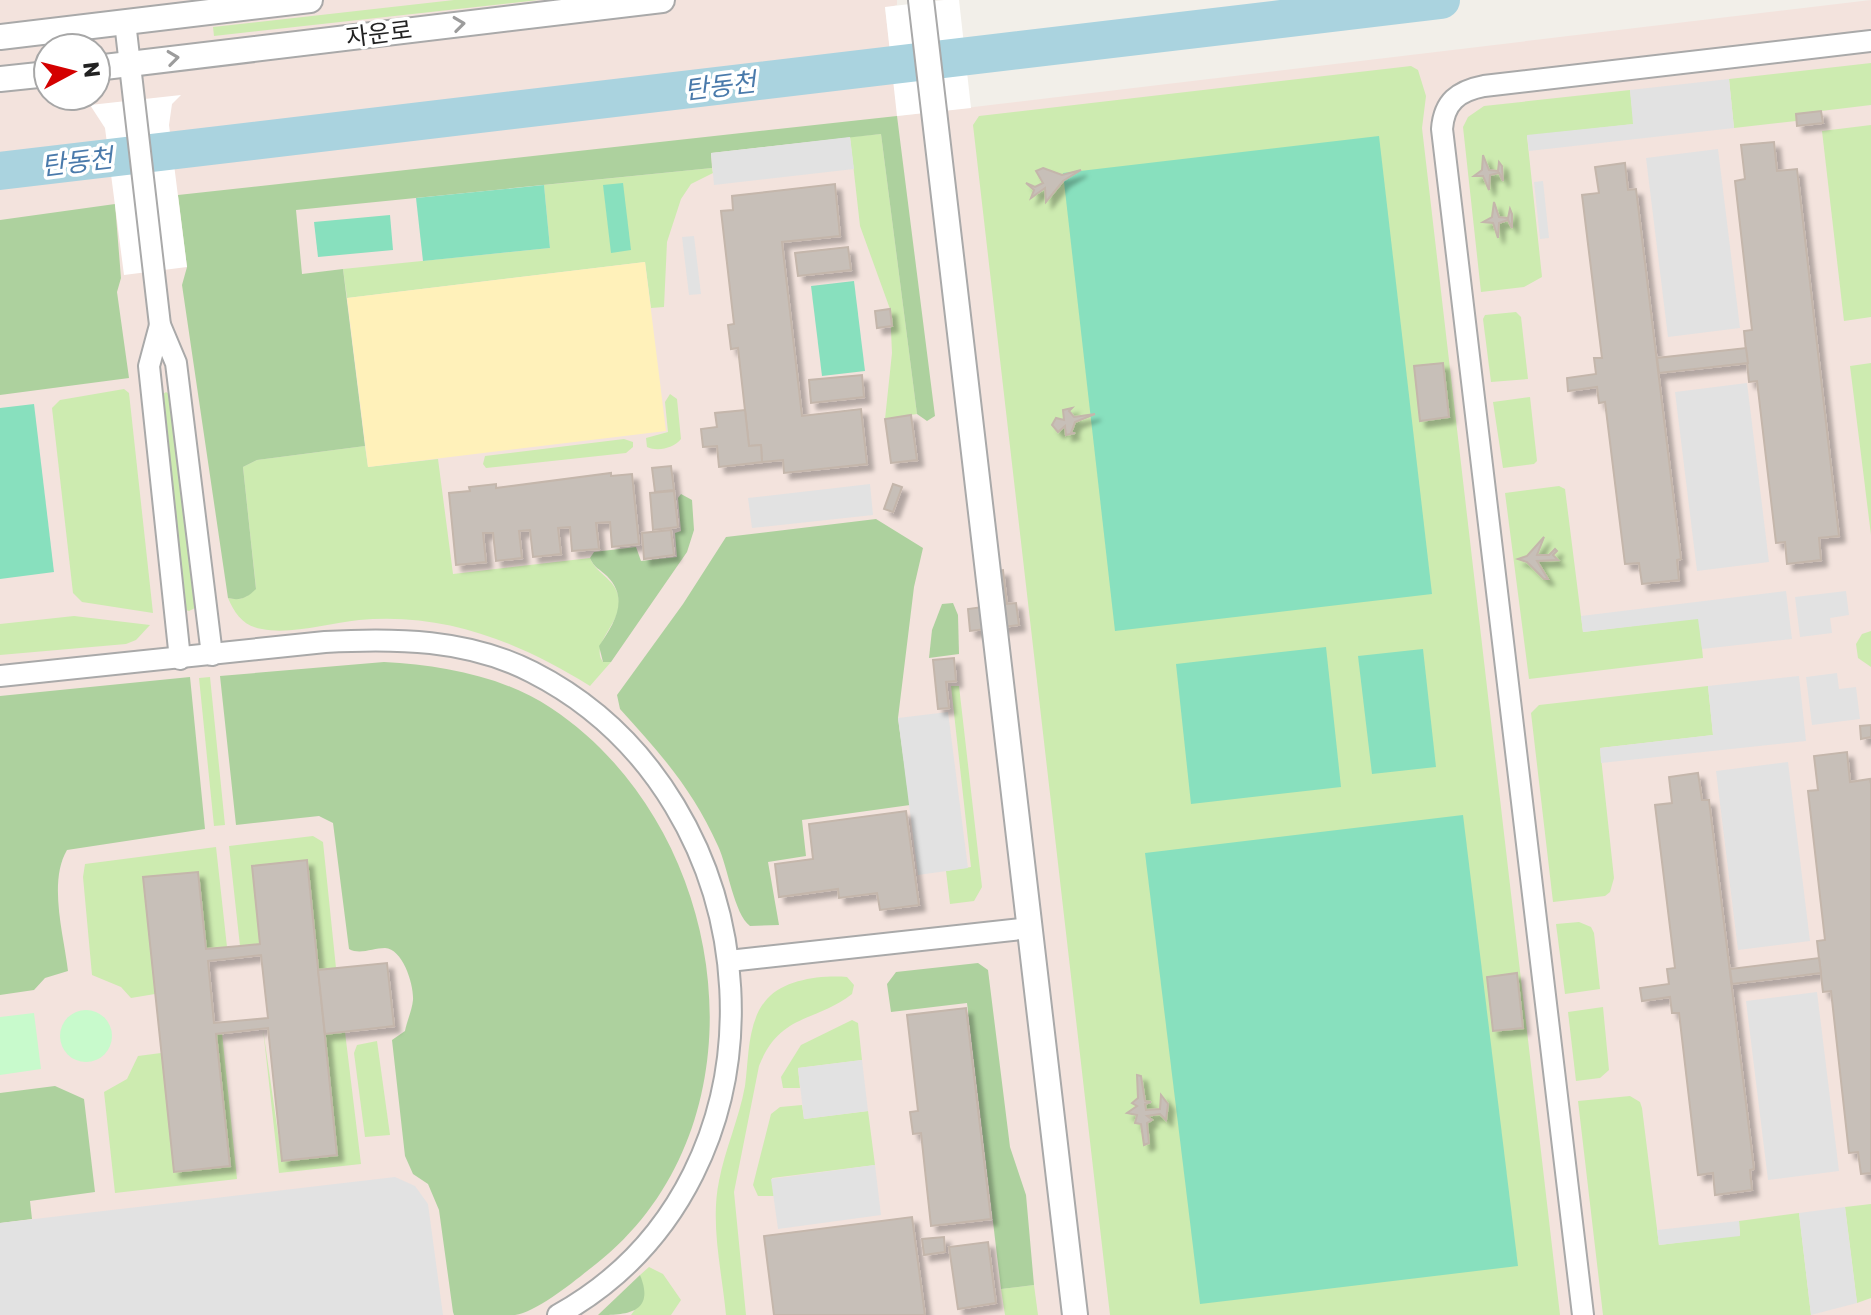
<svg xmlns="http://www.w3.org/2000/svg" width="1871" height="1315" viewBox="0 0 1871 1315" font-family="Rubik,'Noto Sans KR',sans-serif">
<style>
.military{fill:#f3e3dd;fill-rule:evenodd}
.grass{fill:#cdebb0}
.forest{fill:#add19e}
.sand{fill:#fff1ba}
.park{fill:#c8facc}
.pitch{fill:#88e0be}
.parking{fill:#e2e2e2}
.pier{fill:#fff}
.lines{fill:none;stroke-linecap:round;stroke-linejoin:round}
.river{stroke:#aad3df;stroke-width:38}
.building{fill:#c7bfb8;stroke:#c4b6ab;stroke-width:2;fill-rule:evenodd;filter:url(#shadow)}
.minor-casing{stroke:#a9a9a9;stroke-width:24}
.tertiary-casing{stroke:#a9a9a9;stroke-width:28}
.minor{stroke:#fff;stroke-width:20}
.tertiary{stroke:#fff;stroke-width:24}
.oneway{stroke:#9c9c9c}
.labels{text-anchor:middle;stroke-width:7;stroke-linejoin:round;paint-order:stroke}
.street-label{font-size:24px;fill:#222;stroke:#fff}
.water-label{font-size:26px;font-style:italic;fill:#4a7aab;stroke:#fff}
</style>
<defs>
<filter id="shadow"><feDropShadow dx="6" dy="6" stdDeviation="2" flood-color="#0004"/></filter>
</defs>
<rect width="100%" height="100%" fill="#f2efe9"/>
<path class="military" d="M0 0H897V5L885 8 898 116 1871 0V1315H0ZM48 48H96V96H48Z"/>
<g class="grass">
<polygon points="454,0 539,0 214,36 213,27"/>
<polygon points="1871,63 1871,105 1796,114 1796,121 1734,128 1729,79"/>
<polygon points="1411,66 1418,70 1426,96 1422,128 1560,1315 1110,1315 973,125 979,116"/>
<polygon points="1630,90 1634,124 1527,136 1542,277 1524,287 1481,292 1463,127 1468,117 1484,106"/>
<polygon points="1871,125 1871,317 1844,321 1822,131"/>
<polygon points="881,134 917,414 885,419 892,353 890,309 860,226 850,137"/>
<polygon points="712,168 713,173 691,184 681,199 667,242 664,307 651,308 645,262 347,298 343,269 550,248 544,185"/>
<polygon points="1516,312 1521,317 1528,379 1491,382 1483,319 1485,315"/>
<polygon points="1871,363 1871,535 1850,366"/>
<polygon points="124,389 129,393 153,613 82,602 73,593 52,408 60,400"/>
<polygon points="166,392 173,397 197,607 189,611 185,610 159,397"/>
<path d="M670 394 677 399 681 439C674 448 658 452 647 447L646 438 668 432 665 402Z"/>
<polygon points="1530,397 1537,461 1534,464 1503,468 1493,402"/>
<polygon points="624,439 633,442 633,447 626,453 486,468 483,464 485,456"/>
<path d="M365 446 368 467 438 459 453 574 590 558C597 576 620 580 619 604 619 624 590 645 603 662H611L590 686C519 642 445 612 359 620 329 623 291 635 262 629 243 626 235 614 228 598 240 601 247 598 256 588L243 467 257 460Z"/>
<polygon points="1559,486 1565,489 1583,632 1699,618 1703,658 1529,679 1505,493"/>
<polygon points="74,616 150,625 136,640 126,644 0,655 0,624"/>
<polygon points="1871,631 1871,667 1858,658 1856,644 1862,634"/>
<polygon points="210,677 225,825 214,826 199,678"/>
<polygon points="951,686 959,686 982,887 974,901 950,904 946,871 971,867"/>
<polygon points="1708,686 1713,735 1600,748 1614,878 1610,892 1605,896 1553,902 1531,713 1539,705"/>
<polygon points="313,836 323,842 336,968 318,970 307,861 260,944 240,946 229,846"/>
<polygon points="216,847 227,947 206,949 198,872 144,877 155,994 131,998 121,987 92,975 83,877 85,864"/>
<polygon points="1579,922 1591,927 1594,933 1600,989 1565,994 1556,924"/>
<path d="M847 977 854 985 852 994C814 1023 780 1013 759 1066L734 1192 746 1315H726C722 1272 710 1224 719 1181 725 1149 739 1119 745 1086 749 1058 747 1021 767 999 785 979 822 975 847 977Z"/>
<polygon points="1603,1007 1609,1070 1600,1078 1576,1081 1568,1012"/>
<polygon points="852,1020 858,1023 862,1060 798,1068 800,1088 783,1088 781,1077 801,1045"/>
<polygon points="263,1029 282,1161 337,1155 325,1034 345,1032 361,1164 279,1173"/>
<polygon points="222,1033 237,1179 115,1193 104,1092 127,1079 138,1056 161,1053 174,1171 230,1166 216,1034"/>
<polygon points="377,1041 390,1135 365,1137 354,1053 357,1045"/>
<polygon points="1630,1096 1640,1102 1642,1108 1659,1245 1740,1235 1739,1221 1799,1213 1811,1315 1603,1315 1578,1101"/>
<polygon points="802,1105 804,1119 868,1111 875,1165 772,1178 774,1196 758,1196 753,1185 771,1114 780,1107"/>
<polygon points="1871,1204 1871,1298 1857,1303 1845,1207"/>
<polygon points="649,1267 663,1274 681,1300 671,1315 631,1315 642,1300 640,1275"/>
<polygon points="1034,1285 1038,1315 1005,1315 1001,1289"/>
</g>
<g class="forest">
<path d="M897 116 935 416 927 421 917 414 881 134 711 153 712 168 296 210 302 274 343 269 365 446 257 460 243 467 256 589C247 598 240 601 228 598L182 285 187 267 178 195Z"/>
<polygon points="115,204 121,278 117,292 129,378 0,395 0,220"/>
<path d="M681 494 692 500 694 530 687 552 611 662H603L599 646C614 624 630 599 607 576 600 569 594 568 590 558L594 552 636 547 641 561 677 557 675 533 681 531 678 498Z"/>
<path d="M876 519 923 548 914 587 898 718 910 805 802 820 806 856 768 862 779 925 750 926C734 914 728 867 718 846 693 790 661 754 620 709L617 695 683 604 726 537Z"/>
<polygon points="953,603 958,615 959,654 929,658 932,630 942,604"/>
<path d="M384 662C441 665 503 676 551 708 731 827 774 1124 596 1264 578 1278 538 1312 515 1315 495 1315 474 1315 454 1315L453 1312 439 1210 428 1184 413 1174 405 1156 392 1040 405 1031C407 1021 412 1010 413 1000 414 985 403 949 385 948 373 948 360 955 349 949L333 823 319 816 236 825 220 676Z"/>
<path d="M190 677 205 829 67 850C48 882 64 936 68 971L45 978 34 990 0 995V696Z"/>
<polygon points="978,963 988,970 1010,1147 1026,1195 1034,1285 1001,1289 967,1003 891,1012 887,984 896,972"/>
<polygon points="55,1086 84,1099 95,1192 30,1201 32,1219 0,1223 0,1093"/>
<path d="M640 1275C656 1314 625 1315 598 1315Z"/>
</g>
<polygon class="sand" points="645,262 666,431 368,467 347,298"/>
<g class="park">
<circle cx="86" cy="1036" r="26"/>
<polygon points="34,1013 41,1069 0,1075 0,1017"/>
</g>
<g class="pitch">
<polygon points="1379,136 1432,594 1115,631 1063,173"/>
<polygon points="623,183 631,250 611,253 603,185"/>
<polygon points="544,185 550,248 423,261 416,198"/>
<polygon points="390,215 393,250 318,257 314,222"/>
<polygon points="854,281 865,371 822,376 811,286"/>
<polygon points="34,404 54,572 0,579 0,408"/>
<polygon points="1326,647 1341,787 1191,804 1176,664"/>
<polygon points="1423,649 1436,767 1372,774 1358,656"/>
<polygon points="1463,815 1518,1266 1200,1304 1145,853"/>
</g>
<g class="parking">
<polygon points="1729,79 1734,128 1529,151 1527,135 1633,124 1630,90"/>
<polygon points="850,137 854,169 714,185 711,153"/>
<polygon points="1718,149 1740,328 1668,337 1646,158"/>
<polygon points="1543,181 1549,238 1540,239 1534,182"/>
<polygon points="694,236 701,294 689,295 682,237"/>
<polygon points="1747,383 1769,562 1697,571 1675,392"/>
<polygon points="870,484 873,515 752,528 748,498"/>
<polygon points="1786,591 1792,639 1702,649 1698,619 1583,632 1581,616"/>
<polygon points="1846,591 1849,615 1830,618 1832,633 1800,637 1795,597"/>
<polygon points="1837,673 1839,689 1856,687 1860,719 1812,725 1806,677"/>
<polygon points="1799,676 1806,741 1601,763 1600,748 1713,735 1708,686"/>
<polygon points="948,712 968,868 918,875 898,718"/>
<polygon points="1788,762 1810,941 1738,950 1716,771"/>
<polygon points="1817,992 1839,1171 1768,1180 1746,1001"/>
<polygon points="862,1060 868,1111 804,1119 798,1068"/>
<polygon points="875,1165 881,1215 778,1229 771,1179"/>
<polygon points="395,1177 415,1186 428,1204 443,1315 0,1315 0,1223"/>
<polygon points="1845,1207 1857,1303 1811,1315 1799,1213"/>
<polygon points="1739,1221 1740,1236 1659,1245 1657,1230"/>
</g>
<g class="pier">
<polygon points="944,0 959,0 971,108 897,116 885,7"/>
<polygon points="181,95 172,104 169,125 187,267 124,275 105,128 90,105"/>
</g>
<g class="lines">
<polyline class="river" points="0,171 1441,0"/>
</g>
<g class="building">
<polygon points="1821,111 1823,123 1797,126 1796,114"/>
<polygon points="1774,142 1777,171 1797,169 1839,536 1819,538 1821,560 1787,564 1785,542 1776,543 1757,381 1749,382 1744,331 1752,330 1735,181 1745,179 1741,145"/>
<polygon points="1483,155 1489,170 1498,171 1499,162 1502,166 1503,181 1499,173 1490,175 1489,190 1483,176 1474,176 1482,170"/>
<polygon points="1625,163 1628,190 1636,189 1681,559 1677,560 1679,580 1642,584 1639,563 1625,564 1605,402 1599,403 1597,387 1568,391 1567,378 1596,374 1594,358 1602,358 1582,195 1599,193 1595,167"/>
<polygon points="1043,168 1062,175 1081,170 1063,181 1046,202 1045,188 1031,198 1034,190 1026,183 1035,187 1043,183 1036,171"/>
<polygon points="835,184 840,236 782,242 802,416 861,409 867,464 784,473 783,460 762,462 761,445 749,446 738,348 731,349 728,325 734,324 721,211 733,210 732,196"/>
<polygon points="1494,202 1499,217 1508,218 1510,209 1512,214 1512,228 1508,220 1499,223 1498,238 1493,223 1483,222 1492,217"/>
<polygon points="848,247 851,270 798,276 795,253"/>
<polygon points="890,309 892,326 877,328 875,311"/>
<polygon points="1746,348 1748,363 1659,373 1657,358"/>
<polygon points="1443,363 1449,417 1420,421 1414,366"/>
<polygon points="862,375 864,397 811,403 809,380"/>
<polygon points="1072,408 1069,411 1074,417 1095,414 1075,422 1071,433 1075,433 1066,435 1065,426 1058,432 1052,425 1056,418 1064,420 1063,410"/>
<polygon points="745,410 749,446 761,445 762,462 719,467 717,446 703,447 701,429 717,427 715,413"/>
<polygon points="911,415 917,460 891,463 885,419"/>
<polygon points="671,466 674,490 655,492 652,468"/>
<polygon points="611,473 611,476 632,474 639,544 612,547 610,522 596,523 599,549 572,551 570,527 558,528 561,554 533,557 530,530 519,531 522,558 496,561 493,533 483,533 486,562 456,565 449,493 470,491 469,487 496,484 496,488"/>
<polygon points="893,484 902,487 893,512 884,509"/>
<polygon points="674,491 678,527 653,530 650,493"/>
<polygon points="671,530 674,555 644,559 642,533"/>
<polygon points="1544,537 1537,555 1549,555 1555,549 1557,551 1553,555 1558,560 1537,561 1548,579 1544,579 1527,562 1518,559 1527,556"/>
<polygon points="1003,570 1007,604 1016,603 1019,625 970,631 968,609 983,607 979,573"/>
<polygon points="954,658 956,681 946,682 949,708 938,709 933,660"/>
<polygon points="1871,725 1871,737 1861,739 1860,726"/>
<polygon points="1847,752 1850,782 1870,779 1871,784 1871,1173 1861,1174 1858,1152 1849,1153 1831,991 1823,992 1817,941 1825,940 1808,791 1818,790 1814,756"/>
<polygon points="1698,773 1702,800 1709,800 1754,1169 1750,1170 1752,1190 1715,1195 1713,1173 1698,1175 1679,1013 1672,1013 1670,997 1642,1001 1640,988 1669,984 1667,969 1675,968 1655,805 1672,803 1669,777"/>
<polygon points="906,811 919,905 880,910 877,893 839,898 838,889 779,897 775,864 813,859 809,824"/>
<path d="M307 860 337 1155 282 1161 268 1028 216 1034 230 1166 174 1172 143 877 198 872 206 949 240 946 260 944 252 866ZM261 955 268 1018 214 1023 208 961Z"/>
<polygon points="1819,958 1821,973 1732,984 1730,969"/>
<polygon points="387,963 394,1026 325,1034 318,970"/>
<polygon points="1517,973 1523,1028 1493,1031 1487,977"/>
<polygon points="966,1008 991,1219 931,1226 921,1133 913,1134 910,1112 918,1111 907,1015"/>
<polygon points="1137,1075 1141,1076 1145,1101 1151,1102 1145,1104 1146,1110 1160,1109 1161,1095 1168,1104 1166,1120 1160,1114 1147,1116 1152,1120 1147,1123 1149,1143 1144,1145 1141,1124 1135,1123 1137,1115 1127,1113 1137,1106 1132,1103 1138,1098"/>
<polygon points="912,1217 925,1315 774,1315 764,1236"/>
<polygon points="944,1237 945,1252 924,1255 922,1239"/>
<polygon points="988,1242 996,1303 958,1309 949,1247"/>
</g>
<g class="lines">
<defs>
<g id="minor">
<polyline points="125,22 160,325 176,363 212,655"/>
<polyline points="160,325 149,366 180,659"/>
<path d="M0 676 325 642C395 638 468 639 532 672 778 797 806 1177 558 1315"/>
<polyline points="729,961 1030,928"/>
<path d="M1583 1315 1442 129C1444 102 1458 91 1484 86L1871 41"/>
</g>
<g id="tertiary">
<polyline points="921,0 1075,1315"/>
<polyline points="0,37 310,0"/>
<polyline points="96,68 662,0"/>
<polyline points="0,79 48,74"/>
</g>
</defs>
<use href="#minor" class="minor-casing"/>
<use href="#tertiary" class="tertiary-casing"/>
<use href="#minor" class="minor"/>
<use href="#tertiary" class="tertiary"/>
</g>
<defs><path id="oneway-chevron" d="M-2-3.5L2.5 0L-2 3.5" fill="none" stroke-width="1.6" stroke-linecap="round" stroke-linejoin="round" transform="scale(2)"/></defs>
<g class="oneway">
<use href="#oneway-chevron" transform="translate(459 24) rotate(-7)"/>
<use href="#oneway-chevron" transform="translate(173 58) rotate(-7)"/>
</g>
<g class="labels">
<g class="street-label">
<text transform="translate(379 34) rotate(-7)" y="8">자운로</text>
</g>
<g class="water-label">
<text transform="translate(720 86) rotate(-7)" y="9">탄동천</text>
<text transform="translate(77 162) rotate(-7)" y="9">탄동천</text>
</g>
</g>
<g transform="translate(72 72) rotate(83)"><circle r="38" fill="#ffffff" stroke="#a7a7a7" stroke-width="2"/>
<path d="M0-6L14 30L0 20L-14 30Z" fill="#d40000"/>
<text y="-12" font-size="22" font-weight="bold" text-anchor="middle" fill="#222222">N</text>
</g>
</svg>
